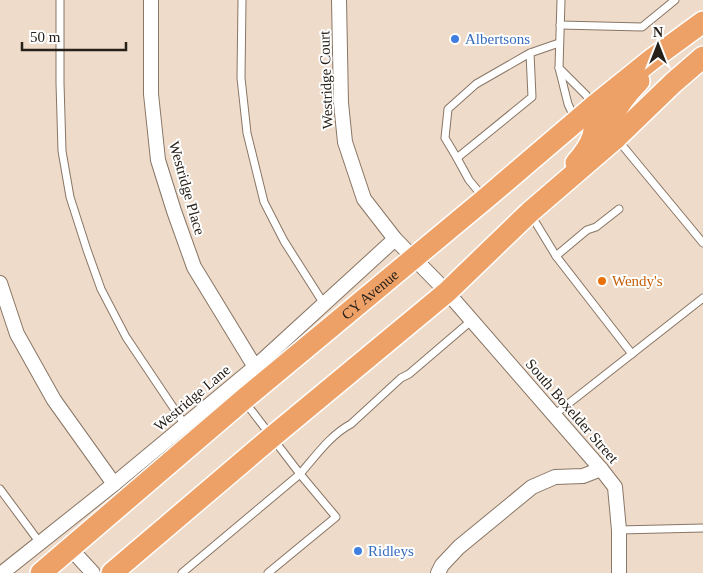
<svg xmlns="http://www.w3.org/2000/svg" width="703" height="573" viewBox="0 0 703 573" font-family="'Times New Roman',serif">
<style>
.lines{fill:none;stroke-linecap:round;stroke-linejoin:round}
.lane-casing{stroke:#887666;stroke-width:9}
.street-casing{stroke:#887666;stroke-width:16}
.primary-casing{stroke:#fff;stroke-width:24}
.lane{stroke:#fff;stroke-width:7}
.street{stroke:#fff;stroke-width:14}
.primary{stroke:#eea167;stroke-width:21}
.shop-dot{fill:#3f7fe0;stroke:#fff;stroke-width:2}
.food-dot{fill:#e8710a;stroke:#fff;stroke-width:2}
.labels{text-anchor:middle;stroke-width:4;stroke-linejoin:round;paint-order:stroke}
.shop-label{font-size:15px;fill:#366cbe;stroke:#fff;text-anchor:start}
.street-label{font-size:15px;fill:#272019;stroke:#fff}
.food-label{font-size:15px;fill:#c56008;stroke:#fff;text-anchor:start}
</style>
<rect width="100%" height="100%" fill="#efdbc9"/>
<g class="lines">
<defs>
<g id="lane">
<polyline points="60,0 60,83 62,151 70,197 87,250 101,289 126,337 185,425"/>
<polyline points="242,0 241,78 247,133 264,202 284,241 324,304"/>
<polyline points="561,0 559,68 568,104 575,119"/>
<polyline points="560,25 642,27 675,0"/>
<polyline points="530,53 476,84 448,109 445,138 457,158 532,97 530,53 559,43"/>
<polyline points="559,68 586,95 592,104"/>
<polyline points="617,139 703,243"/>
<polyline points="457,158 469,180 483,197"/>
<polyline points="531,215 556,256 632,354"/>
<polyline points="556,256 587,230 596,227 619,209"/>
<polyline points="554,415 703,298"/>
<polyline points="0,489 40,543"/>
<polyline points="619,530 703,528"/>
<polyline points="182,573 300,474 245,402"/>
<path d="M268 573 336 517 300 474C315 457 330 435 351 424L401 378 409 374 471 321"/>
</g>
<g id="street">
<polyline points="151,0 151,94 158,160 174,211 194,267 255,367"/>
<polyline points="339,0 341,103 345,142 364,199 395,239 447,292 601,469 615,487 619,530 619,573"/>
<polyline points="0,283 17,334 54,400 114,484"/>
<polyline points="70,548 93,573"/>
<polyline points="2,573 114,484 255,367 395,239"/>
<polyline points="438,573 442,565 459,547 532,487 555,477 583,476 601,469"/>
</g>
<g id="primary">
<path d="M616 138C613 134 610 129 611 124 613 110 629 91 639 81"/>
<path d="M576 163C593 144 597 132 594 106"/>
<path id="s1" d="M41 573 243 400 485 199 594 106 651 60 703 22"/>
<polyline points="112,573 272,437 447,292 530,212 616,138 673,83 703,57"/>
</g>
</defs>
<use href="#lane" class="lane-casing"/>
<use href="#street" class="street-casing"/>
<use href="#primary" class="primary-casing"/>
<use href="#lane" class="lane"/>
<use href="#street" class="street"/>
<use href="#primary" class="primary"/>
</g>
<g class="shop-dot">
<circle cx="455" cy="39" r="5"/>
<circle cx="358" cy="551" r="5"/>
</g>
<circle class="food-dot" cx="602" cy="281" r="5"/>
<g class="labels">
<g class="shop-label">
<text x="465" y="44">Albertsons</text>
<text x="368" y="556">Ridleys</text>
</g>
<g class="street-label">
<text transform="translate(326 80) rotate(-92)" y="5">Westridge Court</text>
<text transform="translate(187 188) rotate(74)" y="5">Westridge Place</text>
<text dy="5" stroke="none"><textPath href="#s1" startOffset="431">CY Avenue</textPath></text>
<text transform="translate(192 398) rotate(-40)" y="5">Westridge Lane</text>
<text transform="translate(572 411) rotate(49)" y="5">South Boxelder Street</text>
</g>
<g class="food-label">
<text x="612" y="286">Wendy's</text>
</g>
</g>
<g transform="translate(658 45)" stroke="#ffffff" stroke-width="4" paint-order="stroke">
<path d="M0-4L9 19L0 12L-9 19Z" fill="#272019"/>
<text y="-8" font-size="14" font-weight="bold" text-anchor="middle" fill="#272019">N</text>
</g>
<path d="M22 42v8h104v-8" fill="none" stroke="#272019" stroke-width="2.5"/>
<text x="30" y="42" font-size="15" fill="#272019" stroke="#ffffff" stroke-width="4" paint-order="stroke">50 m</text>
</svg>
